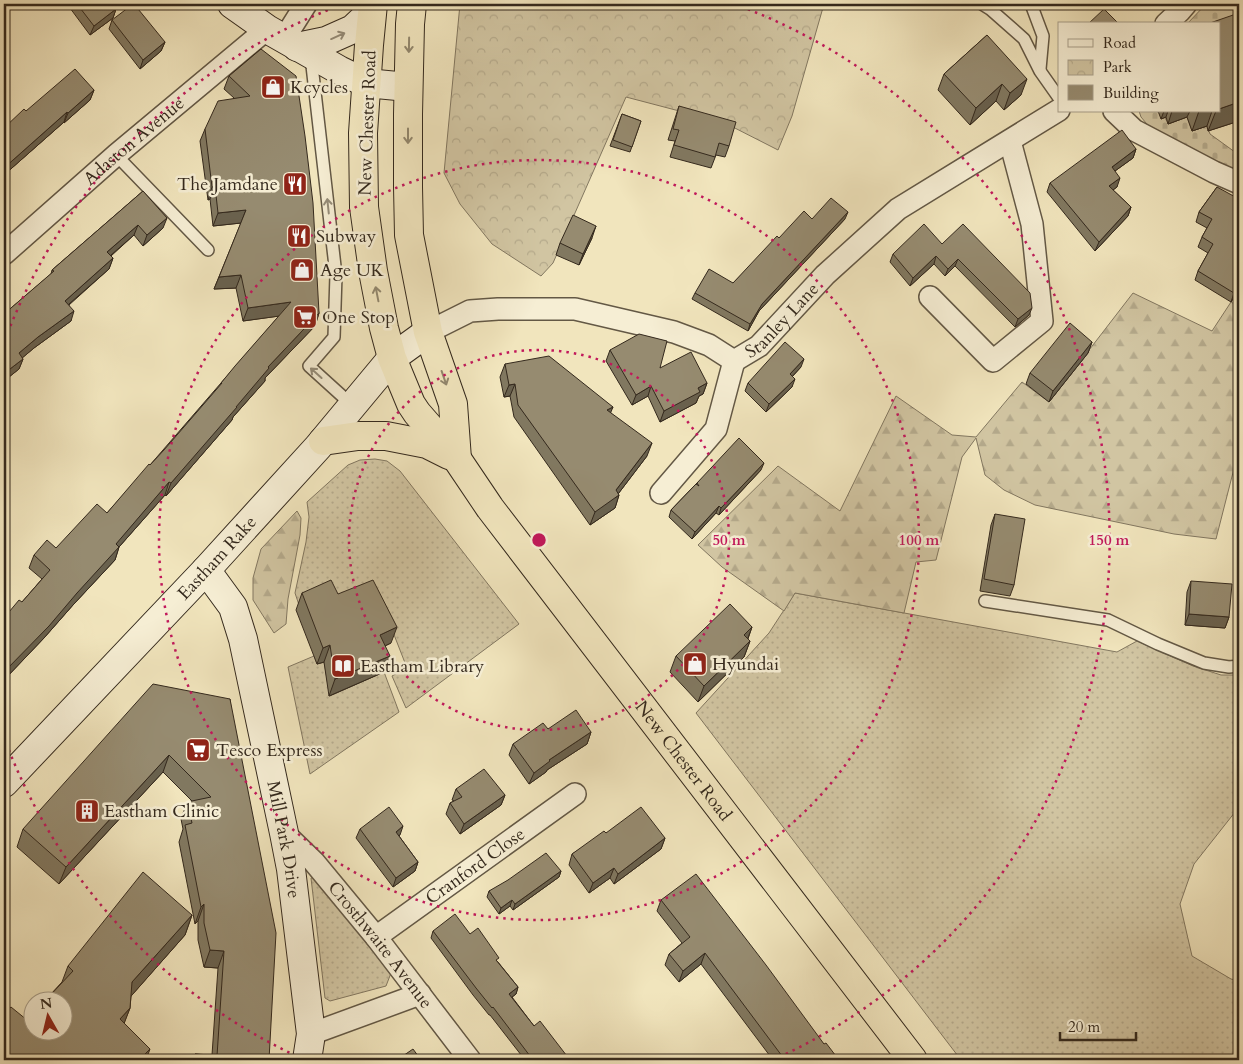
<svg xmlns="http://www.w3.org/2000/svg" width="1243" height="1064" viewBox="0 0 1243 1064" font-family="Cardo,serif">
<style>
.grass{fill:url(#grass-dots);stroke:#827760}
.forest{fill:url(#forest-firs);stroke:#827760}
.cemetery{fill:url(#cemetery-stones);stroke:#827760}
.park{fill:url(#park-crowns);stroke:#827760}
.lines{fill:none;stroke-linecap:round;stroke-linejoin:round}
.lane-casing{stroke:#635845;stroke-width:14}
.street-casing{stroke:#635845;stroke-width:24}
.secondary-casing{stroke:#34291d;stroke-width:30}
.highway-casing{stroke:#34291d;stroke-width:30}
.lane{stroke:#f6eed4;stroke-width:11}
.street{stroke:#f6eed4;stroke-width:21}
.secondary{stroke:#f6eed4;stroke-width:28}
.highway{stroke:#f1e5bd;stroke-width:28}
.wall{fill:#817860;stroke:#34291d}
.shaded-wall{fill:#69614e;stroke:#34291d}
.building{fill:#968b70;stroke:#34291d}
.oneway{stroke:#958c78}
.oneway2{stroke:#92876d}
.ring{fill:none;stroke:#c2185b;stroke-width:2.5;stroke-dasharray:2.5 5}
.labels{text-anchor:middle;stroke-width:5;stroke-linejoin:round;paint-order:stroke}
.poi-label{font-size:18px;fill:#34291d;stroke:#f6eed4;text-anchor:start}
.street-label{font-size:18px;fill:#34291d;stroke:#f6eed4}
.centre{fill:#c2185b;stroke:#f6eed4;stroke-width:2.5}
.ring-label{font-size:15px;text-anchor:middle;font-weight:bold;fill:#c2185b;stroke:#f6eed4;stroke-width:5;stroke-linejoin:round;paint-order:stroke}
</style>
<defs>
<pattern id="grass-dots" width="8" height="8" patternUnits="userSpaceOnUse" patternTransform="scale(1.25)"><rect width="8" height="8" fill="#d1c5a2"/><path d="M2 2h.1M6 6h.1" fill="none" stroke="#b4a98b" stroke-width="1.8" stroke-linecap="round"/></pattern>
<pattern id="forest-firs" width="22" height="20" patternUnits="userSpaceOnUse" patternTransform="scale(1.25)"><rect width="22" height="20" fill="#d1c5a2"/><path d="M5 1l3.5 6h-7zM16 11l3.5 6h-7z" fill="#b4a98b"/></pattern>
<pattern id="cemetery-stones" width="16" height="16" patternUnits="userSpaceOnUse" patternTransform="scale(1.25)"><rect width="16" height="16" fill="#d1c5a2"/><path d="M2 7V4a2 2 0 0 1 4 0v3zM10 15v-3a2 2 0 0 1 4 0v3z" fill="#b4a98b"/></pattern>
<pattern id="park-crowns" width="20" height="18" patternUnits="userSpaceOnUse" patternTransform="scale(1.25)"><rect width="20" height="18" fill="#d1c5a2"/><path d="M2 6a3 3 0 1 1 6 0M12 15a3 3 0 1 1 6 0" fill="none" stroke="#b4a98b"/></pattern>
</defs>
<rect width="100%" height="100%" fill="#f1e5bd"/>
<filter id="stains"><feTurbulence type="fractalNoise" baseFrequency=".004" numOctaves="4"/><feColorMatrix values="0 0 0 0 .2 0 0 0 0 .09 0 0 0 0 .02 0 0 0 .5 -.17"/></filter>
<radialGradient id="worn" r=".72"><stop offset=".6" stop-color="#630" stop-opacity="0"/><stop offset="1" stop-color="#630" stop-opacity=".3"/></radialGradient>
<g class="grass">
<polygon points="375,459 387,461 400,471 519,624 406,708 392,676 407,668 391,627 300,608 295,593 306,542 309,517 307,502 348,465 360,460"/>
<polygon points="795,593 1117,652 1137,641 1193,666 1221,675 1239,675 1239,807 1194,864 1180,904 1192,956 1231,979 1239,981 1239,1060 961,1060 696,713 769,633"/>
<polygon points="314,656 317,664 324,662 330,696 384,672 399,712 310,774 288,667"/>
<polygon points="320,876 391,973 386,986 330,1001 325,998 311,878"/>
</g>
<g class="forest">
<polygon points="1133,293 1212,331 1231,302 1239,307 1239,449 1216,539 1174,534 1035,505 1004,490 985,475 976,438 962,457 936,560 916,562 904,613 795,593 784,611 722,567 698,545 778,466 840,511 896,396 952,435 976,437 1022,382 1049,402"/>
<polygon points="297,511 301,518 300,535 288,599 286,624 274,633 253,600 253,578 261,549"/>
</g>
<g class="cemetery">
<polygon points="1206,4 1239,4 1239,32 1219,24 1187,24"/>
<path d="M1139 111C1153 111 1162 108 1168 124L1187 117 1192 131 1207 126 1210 134 1239 155V170L1219 165 1151 129 1141 117Z"/>
</g>
<polygon class="park" points="460,4 824,4 792,116 778,150 725,123 626,97 553,263 541,276 492,244 460,204 444,173"/>
<g class="lines">
<defs>
<g id="lane">
<polyline points="982,4 990,9 1024,39 1040,71 1059,98"/>
<polyline points="1031,4 1043,36 1040,69"/>
<polyline points="311,57 336,275 334,337 309,366 352,405"/>
<polyline points="116,155 208,250"/>
<polyline points="985,601 1108,620 1158,644 1204,663 1229,667 1239,666"/>
</g>
<g id="street">
<polyline points="1166,24 1180,11 1186,4"/>
<polyline points="284,39 306,4"/>
<polyline points="1114,111 1134,130 1214,172 1239,183"/>
<path id="s1" d="M4 254 116 155 267 29"/>
<polyline points="930,297 993,361 1042,321 1032,224 1010,141"/>
<path id="s2" d="M428 332 470 311 498 309H575L674 332 709 345 734 361 759 346 825 275 898 209 1059 110"/>
<polyline points="661,493 716,429 734,361"/>
<path id="s3" d="M284 833 314 862 376 937 470 1060"/>
<path id="s4" d="M376 937 575 794"/>
<polyline points="311,1034 420,994"/>
</g>
<g id="secondary">
<polyline points="232,4 267,29 339,70 366,83 408,87"/>
<polyline points="297,47 326,41 353,29 372,11"/>
<path id="s5" d="M206 570 233 607 243 639 284 833 291 869 311 1034 307 1060"/>
<path id="s6" d="M4 783 206 570 318 447 392 358 428 332"/>
</g>
<g id="highway">
<path id="s7" d="M373 4 369 45 363 133 364 207 373 271 384 328 392 358 411 404 417 413 457 459 490 508 913 1060"/>
<polyline points="412,4 410,24 408,114 408,187 409,235 428,332 453,404 457,459"/>
<polyline points="323,441 358,436 386,436 427,444 449,455"/>
</g>
</defs>
<use href="#lane" class="lane-casing"/>
<use href="#street" class="street-casing"/>
<use href="#secondary" class="secondary-casing"/>
<use href="#highway" class="highway-casing"/>
<use href="#lane" class="lane"/>
<use href="#street" class="street"/>
<use href="#secondary" class="secondary"/>
<use href="#highway" class="highway"/>
</g>
<g class="wall">
<polygon points="67,4 113,4 116,9 113,18 90,35"/>
<polygon points="112,20 165,42 161,51 140,69 109,29"/>
<polygon points="987,35 1021,95 1004,110 996,101 970,125 938,90 944,74"/>
<polygon points="261,49 319,313 315,326 265,378 265,381 233,417 232,420 166,496 165,495 119,547 115,560 73,605 44,638 4,680 4,618 22,602 42,579 29,568 34,555 56,548 107,513 150,465 279,316 243,321 236,288 214,289 241,223 213,226 210,199 208,200 200,141 205,129 234,98 224,89 229,76"/>
<polygon points="94,90 90,100 64,123 64,122 4,175 4,128 26,111"/>
<polygon points="679,106 729,146 725,157 716,155 711,168 670,157 675,141 668,140"/>
<polygon points="1158,111 1219,111 1239,121 1208,131 1207,126 1192,131 1187,117 1168,124 1166,117 1161,119"/>
<polygon points="622,114 641,121 630,152 610,146"/>
<polygon points="1136,149 1133,158 1115,171 1117,187 1113,190 1131,207 1128,216 1095,251 1047,192 1050,183"/>
<polygon points="1217,187 1239,289 1231,302 1195,280 1198,271 1208,253 1198,247 1202,237 1207,228 1196,222 1199,212"/>
<polygon points="143,191 163,228 143,246 134,235 111,256 113,258 109,269 69,305 71,321 34,348 22,358 23,359 19,369 4,381 4,314 51,274 52,270"/>
<polygon points="812,219 845,219 759,311 748,331 692,299 695,293 733,283 779,238"/>
<polygon points="592,238 579,265 556,255 560,243"/>
<polygon points="942,244 1029,315 1015,327 955,266 945,276 934,264 910,286 890,262 893,254"/>
<polygon points="1092,342 1088,353 1049,402 1026,384 1030,373"/>
<polygon points="610,350 660,368 707,383 703,394 699,396 696,403 660,422 648,396 632,405 606,361"/>
<polygon points="505,364 613,407 610,412 647,456 618,494 619,495 615,508 590,525 514,417 510,396 504,397 500,377"/>
<polygon points="801,367 792,377 792,387 766,412 745,391 748,383"/>
<polygon points="761,470 719,515 716,513 692,539 669,517 671,510 696,484 697,483"/>
<polygon points="995,514 1014,585 1010,596 980,591 991,525"/>
<polygon points="1191,581 1229,617 1225,628 1185,625 1187,592"/>
<polygon points="302,593 338,594 391,643 385,646 384,672 329,696 324,662 317,664 296,610"/>
<polygon points="752,627 748,639 750,641 744,657 698,702 670,672 676,656"/>
<polygon points="230,699 269,1060 193,1060 195,1054 212,1055 218,968 204,967 198,940 198,921 195,924 179,842 183,829 181,819 187,802 192,801 163,772 59,884 17,847 23,829"/>
<polygon points="548,729 591,732 587,744 547,770 546,772 529,784 509,755 513,744"/>
<polygon points="456,789 505,795 501,805 460,834 446,814 450,803 454,801 452,800"/>
<polygon points="360,829 400,835 399,836 418,862 415,871 393,887 356,838"/>
<polygon points="606,833 665,838 661,849 614,884 610,878 589,893 569,865 572,854"/>
<polygon points="561,871 559,877 513,910 510,906 499,914 487,897 489,891"/>
<polygon points="661,900 824,1044 839,1060 773,1060 701,964 679,982 665,965 669,954 682,943 657,911"/>
<polygon points="192,915 185,935 131,996 130,1008 124,1023 4,1060 6,1011 27,1020 62,982 68,966"/>
<polygon points="433,931 470,934 498,962 518,987 516,994 512,997 534,1026 570,1060 525,1060 490,1015 489,1015 473,995 431,938"/>
</g>
<g class="shaded-wall">
<polygon points="116,9 113,18 90,35 94,26"/>
<polygon points="165,42 161,51 140,69 143,60"/>
<polygon points="1027,79 1021,95 1004,110 1010,93"/>
<polygon points="1002,84 996,101 970,125 976,108"/>
<polygon points="94,90 90,100 64,123 68,113"/>
<polygon points="1239,102 1239,121 1208,131 1216,111 1219,111 1219,109"/>
<polygon points="1164,111 1168,111 1166,117 1161,119"/>
<polygon points="1172,111 1190,111 1187,117 1168,124"/>
<polygon points="1199,111 1212,111 1207,126 1192,131"/>
<polygon points="67,112 64,122 4,175 4,168"/>
<polygon points="1136,149 1133,158 1108,176 1112,167"/>
<polygon points="1120,178 1117,187 1106,195 1109,186"/>
<polygon points="215,186 210,199 208,200 212,187"/>
<polygon points="1131,207 1128,216 1095,251 1099,242"/>
<polygon points="246,210 241,223 213,226 218,213"/>
<polygon points="848,212 845,219 759,311 748,331 750,324 762,304"/>
<polygon points="167,218 163,228 143,246 147,235"/>
<polygon points="138,225 134,235 103,262 107,252"/>
<polygon points="596,226 592,238 579,265 583,254"/>
<polygon points="936,256 934,264 910,286 913,278"/>
<polygon points="113,258 109,269 61,311 65,301"/>
<polygon points="958,259 955,266 945,276 948,269"/>
<polygon points="241,275 236,288 214,289 219,277"/>
<polygon points="1239,285 1239,289 1231,302 1234,293"/>
<polygon points="291,302 287,315 243,321 248,308"/>
<polygon points="1032,308 1029,315 1015,327 1018,319"/>
<polygon points="74,311 71,321 34,348 15,364 19,353 38,337"/>
<polygon points="319,313 315,326 265,378 265,381 233,417 232,420 166,496 171,483 268,367"/>
<polygon points="1092,342 1088,353 1049,402 1053,391"/>
<polygon points="23,359 19,369 4,381 6,372"/>
<polygon points="804,359 801,367 787,382 790,374"/>
<polygon points="795,379 792,387 766,412 769,404"/>
<polygon points="707,383 703,394 699,396 696,403 660,422 664,411 698,388"/>
<polygon points="515,384 510,396 504,397 509,385"/>
<polygon points="651,386 648,396 632,405 636,395"/>
<polygon points="613,407 608,419 607,410"/>
<polygon points="652,443 647,456 615,498 619,495 615,508 590,525 595,512 616,490"/>
<polygon points="764,463 761,470 719,515 721,508"/>
<polygon points="169,482 165,495 119,547 115,560 73,605 44,638 4,680 4,674 5,671"/>
<polygon points="719,506 716,513 692,539 695,532"/>
<polygon points="1189,614 1229,617 1225,628 1185,625"/>
<polygon points="397,627 391,643 374,651 380,635"/>
<polygon points="752,627 746,643 744,635"/>
<polygon points="750,641 744,657 698,702 704,686"/>
<polygon points="330,645 324,662 317,664 323,648"/>
<polygon points="390,656 384,672 329,696 335,679"/>
<polygon points="591,732 587,744 547,770 546,772 529,784 534,773 549,760"/>
<polygon points="169,755 163,772 59,884 66,867"/>
<polygon points="505,795 501,805 460,834 464,824"/>
<polygon points="403,826 400,835 393,841 396,832"/>
<polygon points="665,838 661,849 614,884 618,874"/>
<polygon points="418,862 415,871 393,887 396,878"/>
<polygon points="614,868 610,878 589,893 593,883"/>
<polygon points="561,871 559,877 513,910 515,904"/>
<polygon points="512,900 510,906 499,914 501,908"/>
<polygon points="204,904 198,921 195,924 201,907"/>
<polygon points="192,915 185,935 125,1003 132,982"/>
<polygon points="210,950 224,951 218,968 204,967"/>
<polygon points="705,953 701,964 679,982 683,971"/>
<polygon points="518,987 516,994 507,1001 509,994"/>
<polygon points="130,1008 122,1029 120,1019"/>
<polygon points="150,1049 146,1060 139,1060"/>
</g>
<g class="building">
<polygon points="77,4 113,4 116,9 94,26"/>
<polygon points="133,4 134,4 165,42 143,60 112,20"/>
<polygon points="1104,9 1119,24 1088,24"/>
<polygon points="1239,13 1239,102 1219,109 1219,24 1207,24"/>
<polygon points="987,35 1027,79 1010,93 1002,84 976,108 944,74"/>
<polygon points="261,49 296,76 305,136 313,203 319,313 268,367 269,368 236,407 237,407 171,483 169,482 116,544 119,547 77,593 49,626 5,671 4,670 4,618 19,600 22,602 50,570 34,555 47,540 56,548 97,504 107,513 149,464 150,465 164,450 222,383 221,383 235,366 291,302 248,308 241,275 219,277 246,210 218,213 215,186 212,187 205,129 218,101 250,96 229,76"/>
<polygon points="75,69 94,90 68,113 67,112 4,168 4,128 24,109 26,111"/>
<polygon points="679,106 736,122 729,146 719,143 715,157 674,145 679,130 673,129"/>
<polygon points="622,114 641,121 632,147 613,140"/>
<polygon points="1122,130 1136,149 1112,167 1120,178 1109,186 1131,207 1099,242 1050,183"/>
<polygon points="1217,187 1239,199 1239,285 1234,293 1198,271 1213,244 1202,237 1212,219 1199,212"/>
<polygon points="143,191 167,218 147,235 138,225 107,252 113,258 65,301 74,311 38,337 19,353 23,359 6,372 4,368 4,314 54,271 52,270"/>
<polygon points="831,198 848,212 762,304 750,324 695,293 709,269 733,283 777,236 779,238 804,211 812,219"/>
<polygon points="573,215 596,226 583,254 560,243"/>
<polygon points="924,224 942,244 963,224 1030,293 1032,308 1018,319 958,259 948,269 936,256 913,278 893,254"/>
<polygon points="1070,323 1092,342 1053,391 1030,373"/>
<polygon points="639,334 667,341 660,368 691,352 707,383 698,388 700,392 664,411 651,386 636,395 610,350"/>
<polygon points="785,342 804,359 790,374 795,379 769,404 748,383"/>
<polygon points="549,356 613,407 607,410 652,443 616,490 619,495 595,512 518,405 515,384 509,385 505,364"/>
<polygon points="739,438 764,463 721,508 719,506 695,532 671,510 696,484 699,486 697,483"/>
<polygon points="995,514 1025,519 1014,585 984,579"/>
<polygon points="331,580 338,594 373,580 397,627 380,635 390,656 335,679 330,645 323,648 302,593"/>
<polygon points="1191,581 1232,584 1229,617 1189,614"/>
<polygon points="730,604 752,627 744,635 750,641 704,686 676,656"/>
<polygon points="153,684 230,699 276,933 269,1060 195,1060 195,1054 217,1056 224,951 210,950 204,923 204,904 201,907 185,825 192,823 187,802 211,797 169,755 66,867 23,829"/>
<polygon points="576,710 591,732 549,760 550,761 534,773 513,744 543,723 548,729"/>
<polygon points="484,769 505,795 464,824 450,803 462,797 456,789"/>
<polygon points="389,807 403,826 396,832 418,862 396,878 360,829"/>
<polygon points="641,807 665,838 618,874 614,868 593,883 572,854 604,831 606,833"/>
<polygon points="546,853 561,871 515,904 512,900 501,908 489,891 508,880"/>
<polygon points="143,872 192,915 132,982 130,1008 120,1019 150,1049 139,1060 4,1060 4,1009 6,1011 11,1007 27,1020 32,1014 32,1032 62,1032 62,1002 44,1002 73,971 68,966"/>
<polygon points="696,874 766,965 824,1044 826,1043 839,1060 785,1060 705,953 683,971 669,954 690,937 661,900"/>
<polygon points="455,914 470,934 478,928 499,958 496,960 518,987 509,994 534,1026 540,1021 570,1060 533,1060 493,1007 492,1008 476,988 433,931"/>
<polygon points="413,1049 421,1060 397,1060"/>
</g>
<defs><path id="oneway-shaft" d="M-6 0H5M1.5-3L5.5 0L1.5 3" fill="none" stroke-width="1.6" stroke-linecap="round" stroke-linejoin="round" transform="scale(1.25)"/></defs>
<g class="oneway">
<use href="#oneway-shaft" transform="translate(338 36) rotate(-24)"/>
<use href="#oneway-shaft" transform="translate(328 206) rotate(-96)"/>
<use href="#oneway-shaft" transform="translate(316 373) rotate(-138)"/>
</g>
<g class="oneway2">
<use href="#oneway-shaft" transform="translate(409 45) rotate(91)"/>
<use href="#oneway-shaft" transform="translate(408 136) rotate(90)"/>
<use href="#oneway-shaft" transform="translate(377 294) rotate(-101)"/>
<use href="#oneway-shaft" transform="translate(444 378) rotate(71)"/>
</g>
<g class="ring">
<circle cx="539" cy="540" r="190"/>
<circle cx="539" cy="540" r="380"/>
<path d="M303 1059A570 570 0 0 1 5 740M5 340A570 570 0 0 1 344 4M734 4A570 570 0 0 1 775 1059"/>
</g>
<defs>
<symbol id="shop-square" viewBox="-11 -11 22 22"><rect x="-9" y="-9" width="18" height="18" rx="4" fill="#8f2418" stroke="#f6eed4"/><path d="M-5-2.5h2.3a2.7 3.5 0 0 1 5.4 0H5L5.5 6h-11ZM-1.5-2.5h3a1.5 2.3 0 0 0-3 0Z" fill="#fff"/></symbol>
<symbol id="restaurant-square" viewBox="-11 -11 22 22"><rect x="-9" y="-9" width="18" height="18" rx="4" fill="#8f2418" stroke="#f6eed4"/><path d="M-5-6h1v4h1v-4h1v4h1v-4h1v5L-1.5 .5V6h-2V.5L-5-1ZM5-6V6H3V1.5H1.5Q1.5-4 5-6Z" fill="#fff"/></symbol>
<symbol id="supermarket-square" viewBox="-11 -11 22 22"><rect x="-9" y="-9" width="18" height="18" rx="4" fill="#8f2418" stroke="#f6eed4"/><path d="M-6-5.5h2.5l.6 2H6L4.5 2H-2.5L-4.4-4H-6ZM-1.5 3.2a1.3 1.3 0 1 0 .1 0ZM3 3.2a1.3 1.3 0 1 0 .1 0Z" fill="#fff"/></symbol>
<symbol id="library-square" viewBox="-11 -11 22 22"><rect x="-9" y="-9" width="18" height="18" rx="4" fill="#8f2418" stroke="#f6eed4"/><path d="M-6-4Q-3-5.5-.7-3.5V5Q-3 3-6 4ZM6-4Q3-5.5 .7-3.5V5Q3 3 6 4Z" fill="#fff"/></symbol>
<symbol id="building-square" viewBox="-11 -11 22 22"><rect x="-9" y="-9" width="18" height="18" rx="4" fill="#8f2418" stroke="#f6eed4"/><path d="M-4-6H4V6H1V3H-1V6H-4ZM-2.5-4.3h1.7v1.8h-1.7ZM.8-4.3h1.7v1.8H.8ZM-2.5-1h1.7V.8h-1.7ZM.8-1h1.7V.8H.8Z" fill="#fff"/></symbol>
</defs>
<g fill-rule="evenodd">
<use href="#shop-square" x="259" y="73" width="28" height="28"/>
<use href="#restaurant-square" x="281" y="170" width="28" height="28"/>
<use href="#restaurant-square" x="285" y="222" width="28" height="28"/>
<use href="#shop-square" x="288" y="256" width="28" height="28"/>
<use href="#supermarket-square" x="291" y="303" width="28" height="28"/>
<use href="#shop-square" x="681" y="650" width="28" height="28"/>
<use href="#library-square" x="329" y="652" width="28" height="28"/>
<use href="#supermarket-square" x="184" y="736" width="28" height="28"/>
<use href="#building-square" x="73" y="797" width="28" height="28"/>
</g>
<g class="labels">
<g class="poi-label">
<text x="290" y="93">Kcycles</text>
<text x="278" y="190" text-anchor="end">The Jamdane</text>
<text x="316" y="242">Subway</text>
<text x="320" y="276">Age UK</text>
<text x="322" y="323">One Stop</text>
<text x="712" y="670">Hyundai</text>
<text x="360" y="672">Eastham Library</text>
<text x="216" y="756">Tesco Express</text>
<text x="104" y="817">Eastham Clinic</text>
</g>
<g class="street-label">
<text transform="translate(367 123) rotate(-88)" y="6">New Chester Road</text>
<text dy="6" stroke="none"><textPath href="#s1" startOffset="172">Adaston Avenue</textPath></text>
<text dy="6" stroke="none"><textPath href="#s2" startOffset="384">Stanley Lane</textPath></text>
<text dy="6" stroke="none"><textPath href="#s6" startOffset="310">Eastham Rake</textPath></text>
<text dy="6" stroke="none"><textPath href="#s7" startOffset="856">New Chester Road</textPath></text>
<text dy="6" stroke="none"><textPath href="#s5" startOffset="284">Mill Park Drive</textPath></text>
<text dy="6" stroke="none"><textPath href="#s4" startOffset="122">Cranford Close</textPath></text>
<text dy="6" stroke="none"><textPath href="#s3" startOffset="148">Crosthwaite Avenue</textPath></text>
</g>
</g>
<circle cx="539" cy="540" r="8" class="centre"/>
<g class="ring-label">
<text x="729" y="545">50 m</text>
<text x="919" y="545">100 m</text>
<text x="1109" y="545">150 m</text>
</g>
<rect width="1243" height="1064" fill="none" stroke="#f1e5bd" stroke-width="20"/>
<rect x="5" y="5" width="1233" height="1054" fill="none" stroke="#34291d" stroke-width="2.5"/>
<rect x="10" y="10" width="1223" height="1044" fill="none" stroke="#34291d"/>
<rect x="1058" y="22" width="162" height="90" fill="#f6eed4" stroke="#a89f8b"/>
<rect x="1068" y="39" width="25" height="8" fill="#f6eed4" stroke="#a89f8b"/>
<text x="1103" y="48" font-size="15" fill="#34291d">Road</text>
<rect x="1068" y="60" width="25" height="15" fill="url(#park-crowns)" stroke="#a89f8b"/>
<text x="1103" y="72" font-size="15" fill="#34291d">Park</text>
<rect x="1068" y="85" width="25" height="15" fill="#968b70" stroke="#a89f8b"/>
<text x="1103" y="98" font-size="15" fill="#34291d">Building</text>
<g transform="translate(48 1016) rotate(352)"><circle r="24" fill="#f6eed4" stroke="#a89f8b"/>
<path d="M0-4L9 19L0 12L-9 19Z" fill="#8f2418"/>
<text y="-8" font-size="14" font-weight="bold" text-anchor="middle" fill="#34291d">N</text>
</g>
<path d="M1060 1032v8h76v-8" fill="none" stroke="#34291d" stroke-width="2.5"/>
<text x="1068" y="1032" font-size="15" fill="#34291d" stroke="#f6eed4" stroke-width="4" paint-order="stroke">20 m</text>
<rect width="100%" height="100%" filter="url(#stains)"/>
<rect width="100%" height="100%" fill="url(#worn)"/>
</svg>
